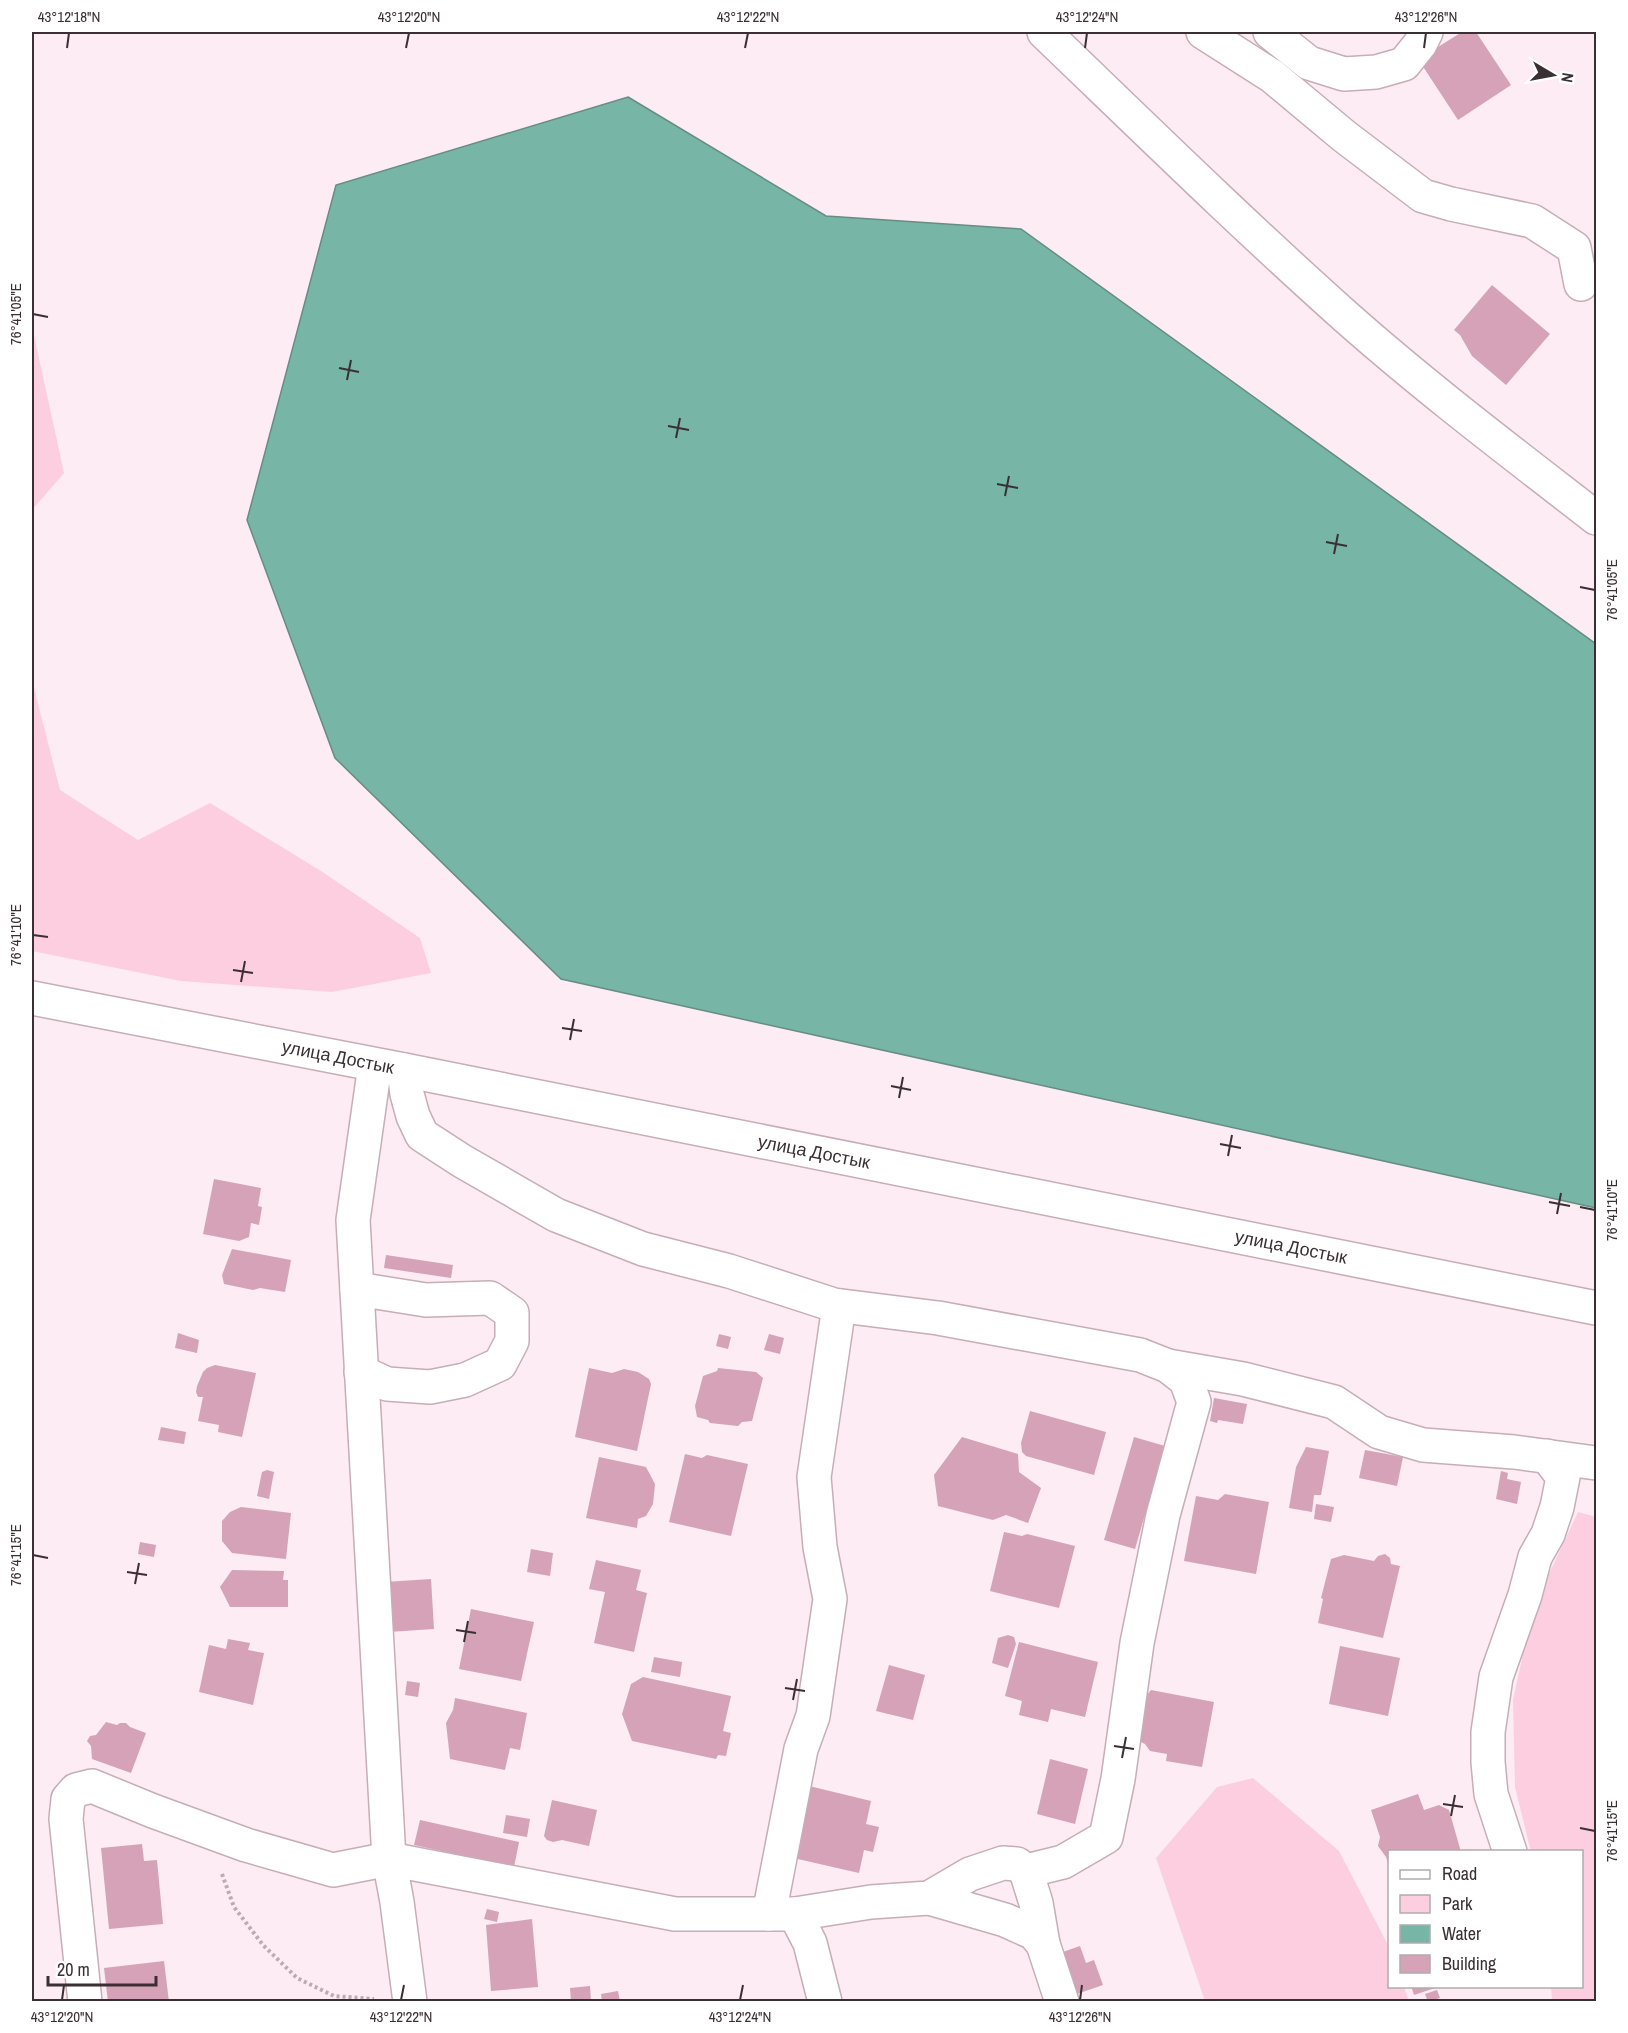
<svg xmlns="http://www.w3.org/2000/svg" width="1628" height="2033" viewBox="0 0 1628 2033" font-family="'Archivo Narrow',sans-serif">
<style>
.green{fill:#fccee0}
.water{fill:#77b5a7;stroke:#658d84;stroke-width:1.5}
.building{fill:#d5a2b7}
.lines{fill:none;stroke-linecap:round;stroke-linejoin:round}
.minor-casing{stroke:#c7adb7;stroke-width:36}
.secondary-casing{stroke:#c7adb7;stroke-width:36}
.path{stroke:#bbacb2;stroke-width:4;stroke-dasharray:3 3;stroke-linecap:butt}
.minor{stroke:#fff;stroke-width:33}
.secondary{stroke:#fff;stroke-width:33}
.ticks{fill:none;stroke:#3a2f33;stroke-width:2}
.labels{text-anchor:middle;stroke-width:4.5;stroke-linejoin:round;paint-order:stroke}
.street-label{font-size:18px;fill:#3a2f33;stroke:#fff}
.neatline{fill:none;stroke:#3a2f33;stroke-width:2}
.ticks-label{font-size:15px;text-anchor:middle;fill:#3a2f33}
</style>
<rect width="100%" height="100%" fill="#fdecf3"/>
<g class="green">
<polygon points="32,326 64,473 32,510"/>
<polygon points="32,680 60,790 138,840 210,803 321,871 420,938 431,973 332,992 181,981 32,951"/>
<polygon points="1578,1512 1596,1517 1596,2001 1552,2001 1551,1987 1582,1986 1582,1852 1531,1852 1515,1787 1513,1700 1533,1608"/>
<polygon points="1253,1778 1339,1851 1389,1947 1390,1986 1404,1987 1409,2001 1205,2001 1156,1858 1217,1787"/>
</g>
<polygon class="water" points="628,97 826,216 1021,229 1596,644 1596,1208 561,979 335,758 247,520 336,185"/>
<g class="building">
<polygon points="1462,32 1476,32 1511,85 1458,120 1422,65 1438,47"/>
<polygon points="1492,285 1550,334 1506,385 1472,356 1460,335 1454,330"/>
<polygon points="214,1179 261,1188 258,1206 262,1207 259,1225 251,1223 249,1237 239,1241 203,1234"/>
<polygon points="232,1249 291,1260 285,1292 260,1288 253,1290 224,1284 222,1275"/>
<polygon points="386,1255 453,1265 451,1278 384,1268"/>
<polygon points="178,1333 199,1340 197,1353 175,1348"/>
<polygon points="719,1334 731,1337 728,1349 716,1346"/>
<polygon points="769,1334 784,1338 780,1354 764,1350"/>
<polygon points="215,1365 256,1373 242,1437 218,1432 219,1425 198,1421 203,1397 198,1397 196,1392 197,1386 203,1372 207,1368"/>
<polygon points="589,1368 612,1373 624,1369 638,1372 649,1379 651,1384 637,1451 575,1437"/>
<polygon points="718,1368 756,1372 763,1378 752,1421 742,1422 738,1426 710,1423 708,1420 697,1417 695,1406 703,1376 717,1371"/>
<polygon points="1214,1398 1247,1404 1243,1424 1218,1420 1217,1423 1210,1421"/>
<polygon points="1030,1411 1106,1432 1094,1475 1026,1456 1022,1452 1021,1443"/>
<polygon points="161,1427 186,1432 184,1444 158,1440"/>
<polygon points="962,1437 1018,1454 1019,1472 1041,1488 1028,1523 1006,1515 993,1520 938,1506 934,1475"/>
<polygon points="1134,1437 1165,1446 1135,1549 1104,1540"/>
<polygon points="1306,1447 1329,1451 1321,1495 1314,1495 1312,1512 1289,1508 1296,1467"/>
<polygon points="1365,1450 1403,1457 1397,1486 1359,1478"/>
<polygon points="685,1454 702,1458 707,1455 748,1464 731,1536 669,1522"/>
<polygon points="599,1457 646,1467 655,1484 653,1504 646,1516 638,1519 637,1528 586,1518"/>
<polygon points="267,1470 274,1472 269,1499 257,1496 262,1472"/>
<polygon points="1501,1471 1508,1473 1507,1479 1521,1482 1517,1504 1496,1499"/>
<polygon points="1225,1494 1269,1502 1256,1574 1184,1561 1196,1496 1218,1500"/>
<polygon points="1316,1504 1334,1507 1331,1522 1314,1519"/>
<polygon points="241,1507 291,1513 286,1559 232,1553 222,1541 222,1521 230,1512"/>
<polygon points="1004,1532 1022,1536 1027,1534 1075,1546 1059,1608 990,1591"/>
<polygon points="140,1542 156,1545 154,1557 138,1554"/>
<polygon points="531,1549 553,1553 550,1576 527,1572"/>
<polygon points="1385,1554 1390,1558 1391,1564 1400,1566 1383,1638 1318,1623 1323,1599 1321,1598 1331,1559 1344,1555 1374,1561 1378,1556"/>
<polygon points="596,1560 641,1570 636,1590 647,1593 634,1652 594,1643 605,1592 589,1589"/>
<polygon points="232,1570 284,1571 283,1580 288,1580 288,1607 230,1607 220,1587"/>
<polygon points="431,1579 434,1629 388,1632 385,1582"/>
<polygon points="471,1609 534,1622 521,1681 459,1669"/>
<polygon points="1008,1635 1014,1637 1016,1644 1008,1668 992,1663 998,1638"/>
<polygon points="228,1639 250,1643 248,1650 264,1653 253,1705 199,1692 209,1645 226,1649"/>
<polygon points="1019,1642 1098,1662 1085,1717 1051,1709 1048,1722 1019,1715 1022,1701 1005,1696"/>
<polygon points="1340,1646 1400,1658 1388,1716 1329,1704"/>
<polygon points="654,1657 682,1662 680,1677 651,1672"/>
<polygon points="889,1665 925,1675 913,1720 876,1711"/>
<polygon points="643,1677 731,1696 723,1731 731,1733 726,1756 718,1755 716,1759 632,1741 622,1714 631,1684"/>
<polygon points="407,1681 420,1683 418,1697 405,1695"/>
<polygon points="1151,1690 1214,1702 1202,1767 1166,1761 1167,1754 1150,1751 1145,1744 1135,1739 1131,1715"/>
<polygon points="455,1698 527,1713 520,1750 510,1748 505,1770 450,1759 446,1723 453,1710"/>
<polygon points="106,1722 117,1725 120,1723 126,1723 130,1727 146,1733 131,1773 92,1759 91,1746 87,1741 90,1736 96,1735"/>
<polygon points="1050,1759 1088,1769 1075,1824 1037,1814"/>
<polygon points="805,1785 871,1801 866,1824 879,1827 873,1852 864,1850 859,1873 789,1857"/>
<polygon points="1418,1794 1424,1810 1439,1805 1449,1810 1461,1852 1390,1852 1389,1865 1386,1857 1378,1846 1380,1837 1371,1810"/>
<polygon points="552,1800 597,1810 589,1846 562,1840 553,1842 547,1840 544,1836"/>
<polygon points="506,1815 530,1819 527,1837 503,1833"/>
<polygon points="420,1820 519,1842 514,1867 414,1845"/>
<polygon points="142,1844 144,1861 157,1860 163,1924 109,1929 101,1848"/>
<polygon points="487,1909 499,1912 497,1922 484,1919"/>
<polygon points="532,1919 538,1987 491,1991 486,1925"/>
<polygon points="1080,1946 1086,1963 1094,1960 1103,1985 1074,1995 1060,1953"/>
<polygon points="164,1961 169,2002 108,2002 104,1968"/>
<polygon points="590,1986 591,2002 571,2002 570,1988"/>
<polygon points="1411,1986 1438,1986 1438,1987 1414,1995"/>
<polygon points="1437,1990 1440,1998 1428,2002 1425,1994"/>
<polygon points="618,1991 620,2002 602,2002 601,1994"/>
</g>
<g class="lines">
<defs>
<g id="minor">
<path d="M1044 32C1143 127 1242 224 1345 316 1425 387 1511 452 1596 518"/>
<polyline points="1203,32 1272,76 1344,136 1423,196 1451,204 1532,221 1574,248 1581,284"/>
<polyline points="1270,32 1309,63 1344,74 1376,72 1404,64 1420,44 1426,32"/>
<polyline points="375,1065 353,1220 389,1859 397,1902 410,2002"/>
<polyline points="357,1289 426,1300 490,1298 512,1313 512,1341 500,1364 465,1380 430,1387 387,1384 361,1372"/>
<polyline points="1168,1366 1243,1379 1334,1402 1379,1432 1423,1445 1514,1452 1596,1463"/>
<polyline points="1510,1852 1491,1794 1488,1762 1488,1732 1496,1677 1525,1595 1535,1557 1548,1534 1557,1507 1563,1477 1547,1456"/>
<polyline points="1026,1871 1036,1903 1043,1944 1062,2002"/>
<polyline points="929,1898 1005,1920 1034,1933 1043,1944"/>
<polyline points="769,1914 801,1749 813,1716 830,1599 820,1547 814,1477 839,1306"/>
<polyline points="795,1914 810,1943 825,2002"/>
<polyline points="85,2002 66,1819 68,1799 76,1790 92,1786 153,1811 246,1845 333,1870 389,1859 675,1914 795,1914 871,1902 929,1898 970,1874 1003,1863 1017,1864 1026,1871 1063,1862 1106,1837 1118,1779 1137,1643 1163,1515 1194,1402 1186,1380 1168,1366 1140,1355 938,1318 834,1305 729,1271 643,1249 556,1215 462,1161 422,1135 413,1116 407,1094 404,1070"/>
</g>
<polyline id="secondary" points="32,998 404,1070 1596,1308"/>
</defs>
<use href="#minor" class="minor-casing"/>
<use href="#secondary" class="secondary-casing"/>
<polyline class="path" points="222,1874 234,1907 263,1945 297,1978 334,1996 374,1999"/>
<use href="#minor" class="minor"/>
<use href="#secondary" class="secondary"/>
</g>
<path class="ticks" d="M67 48 69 33M406 48 409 33M745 48 748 33M1085 48 1087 33M1424 48 1426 33M33 314 48 317M339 368 359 372M347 380 351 360M668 426 689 430M676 438 680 418M997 484 1018 488M1005 496 1009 476M1326 542 1347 546M1334 554 1338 534M1580 587 1595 590M33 935 48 937M233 970 253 973M241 982 245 961M562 1028 582 1031M570 1040 574 1019M891 1086 911 1090M899 1098 903 1077M1220 1144 1241 1148M1228 1156 1232 1135M1549 1202 1570 1206M1580 1207 1595 1210M1557 1214 1561 1193M33 1555 48 1558M127 1572 147 1575M135 1584 139 1563M456 1630 476 1633M464 1642 468 1621M785 1688 805 1691M793 1700 797 1679M1114 1746 1134 1749M1122 1758 1126 1737M1443 1804 1463 1807M1451 1816 1455 1795M1580 1828 1595 1831M62 2000 64 1985M401 2000 404 1985M740 2000 743 1985M1080 2000 1082 1985"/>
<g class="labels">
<g class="street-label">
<text transform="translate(338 1057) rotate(11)" y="6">улица Достык</text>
<text transform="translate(814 1152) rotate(11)" y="6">улица Достык</text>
<text transform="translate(1291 1247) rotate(11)" y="6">улица Достык</text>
</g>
</g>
<rect width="1628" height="2033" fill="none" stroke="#ffffff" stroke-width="66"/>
<rect x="1388" y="1850" width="195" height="138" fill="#ffffff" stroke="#b0acad" stroke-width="1.5"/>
<rect x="1400" y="1870" width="30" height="9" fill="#ffffff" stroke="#b0acad" stroke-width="1.5"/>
<text x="1442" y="1880" font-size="18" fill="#3a2f33">Road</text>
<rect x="1400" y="1895" width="30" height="18" fill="#fccee0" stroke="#b0acad" stroke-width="1.5"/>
<text x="1442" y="1910" font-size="18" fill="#3a2f33">Park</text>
<rect x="1400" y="1925" width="30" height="18" fill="#77b5a7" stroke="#b0acad" stroke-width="1.5"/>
<text x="1442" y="1940" font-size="18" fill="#3a2f33">Water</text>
<rect x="1400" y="1955" width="30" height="18" fill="#d5a2b7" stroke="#b0acad" stroke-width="1.5"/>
<text x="1442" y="1970" font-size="18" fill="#3a2f33">Building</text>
<g transform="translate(1553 75) rotate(100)" stroke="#ffffff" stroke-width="4.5" paint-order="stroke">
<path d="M0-4.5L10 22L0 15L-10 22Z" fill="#3a2f33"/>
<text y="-9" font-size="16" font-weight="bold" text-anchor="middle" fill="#3a2f33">N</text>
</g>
<path d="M48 1976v9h108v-9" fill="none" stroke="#3a2f33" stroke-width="3"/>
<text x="57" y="1976" font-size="18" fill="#3a2f33" stroke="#ffffff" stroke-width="4.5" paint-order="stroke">20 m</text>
<rect x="33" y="33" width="1562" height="1967" class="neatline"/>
<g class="ticks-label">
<text x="69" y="22">43°12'18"N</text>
<text x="409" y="22">43°12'20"N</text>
<text x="748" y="22">43°12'22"N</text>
<text x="1087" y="22">43°12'24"N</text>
<text x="1426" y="22">43°12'26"N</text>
<text transform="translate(16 314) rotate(-90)" y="5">76°41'05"E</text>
<text transform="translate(1612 590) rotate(-90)" y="5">76°41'05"E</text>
<text transform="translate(16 935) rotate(-90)" y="5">76°41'10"E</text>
<text transform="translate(1612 1210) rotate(-90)" y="5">76°41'10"E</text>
<text transform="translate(16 1555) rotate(-90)" y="5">76°41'15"E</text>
<text transform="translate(1612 1831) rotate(-90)" y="5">76°41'15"E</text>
<text x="62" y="2022">43°12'20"N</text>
<text x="401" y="2022">43°12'22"N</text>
<text x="740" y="2022">43°12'24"N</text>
<text x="1080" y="2022">43°12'26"N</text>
</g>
</svg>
